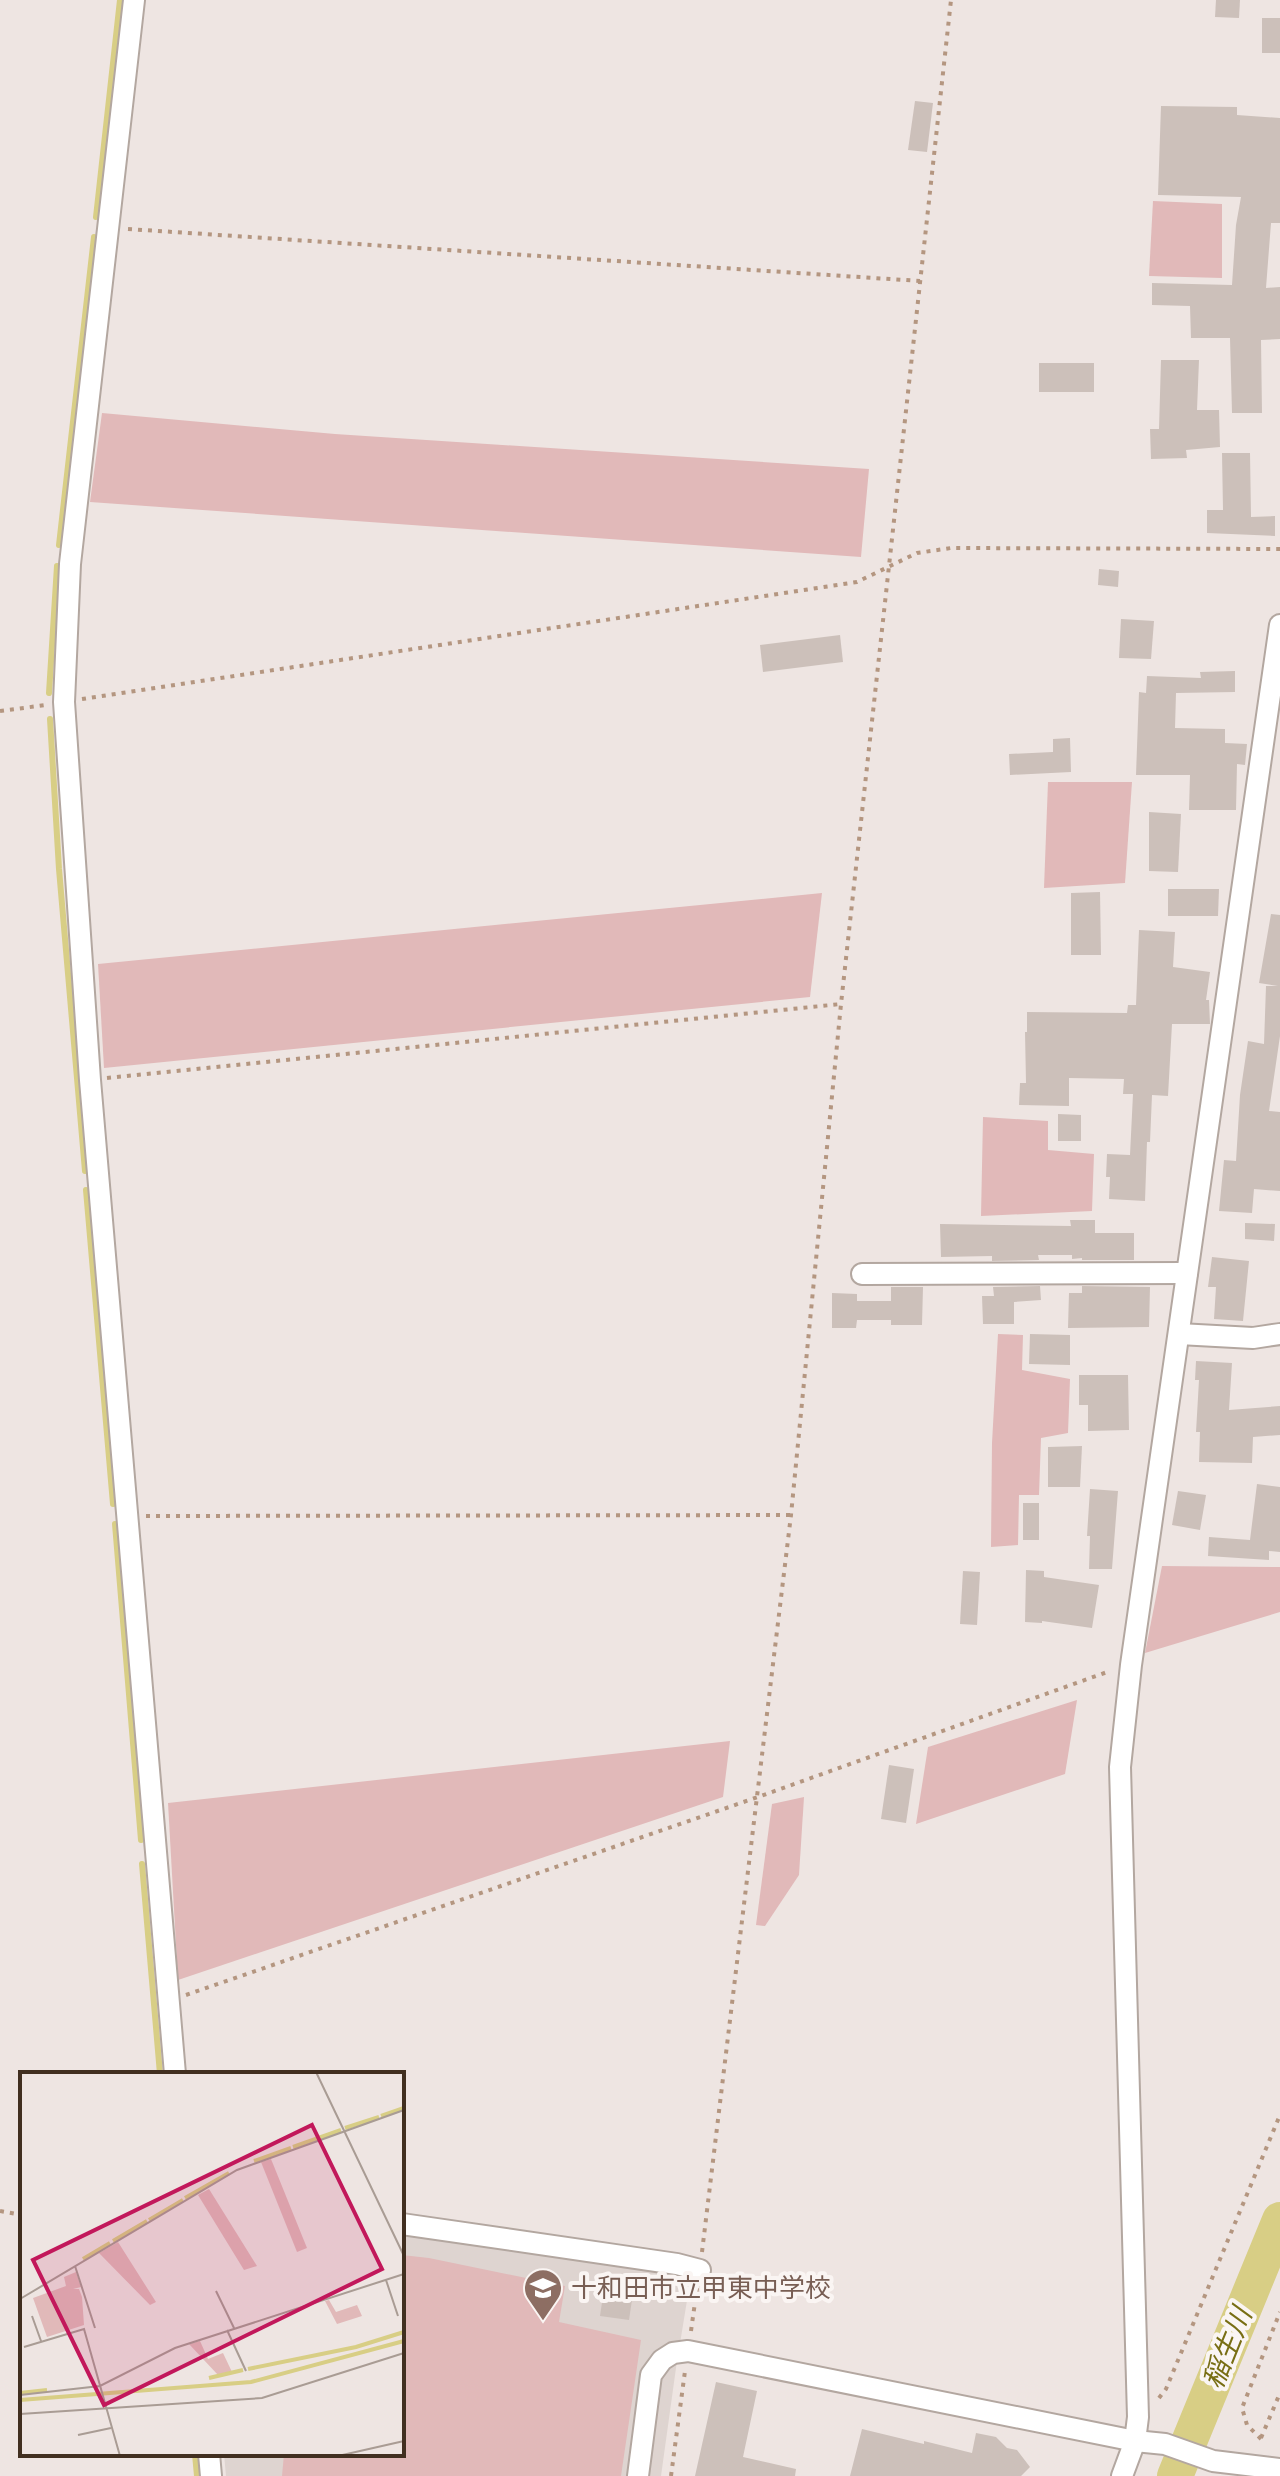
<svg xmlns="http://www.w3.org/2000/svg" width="1280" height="2476" viewBox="0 0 1280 2476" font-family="Karla,'Noto Sans JP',sans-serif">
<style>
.built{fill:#ded4d0}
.green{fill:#e1b9b9}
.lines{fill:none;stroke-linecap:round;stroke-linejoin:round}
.stream{stroke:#d8ce85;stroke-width:6}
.river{stroke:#d8ce85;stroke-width:36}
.building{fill:#ccc0ba}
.minor-casing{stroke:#b3a7a0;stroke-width:24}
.path{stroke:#b49680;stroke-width:4;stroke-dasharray:4 6;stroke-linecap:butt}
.minor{stroke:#fff;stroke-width:20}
.labels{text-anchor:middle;stroke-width:8;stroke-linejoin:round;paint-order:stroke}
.education-label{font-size:26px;fill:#785e54;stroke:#faf5f3;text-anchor:start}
.water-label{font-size:28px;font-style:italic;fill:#786e14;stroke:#faf5f3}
.inset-river{fill:none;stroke:#d8ce85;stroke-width:4}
.inset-road{fill:none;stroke:#a99c94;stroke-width:2}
.view{fill:#c2185b;fill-opacity:0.15;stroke:#c2185b;stroke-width:4}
.inset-edge{fill:none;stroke:#412f20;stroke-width:4}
</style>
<rect width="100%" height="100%" fill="#eee5e2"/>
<polygon class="built" points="402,2232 691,2276 676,2368 661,2476 226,2476 224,2454 402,2454"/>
<g class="green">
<polygon points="1153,201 1222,204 1222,278 1149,276"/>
<polygon points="102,413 335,434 869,469 861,557 90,502"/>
<polygon points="1048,782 1132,782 1125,883 1044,888"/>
<polygon points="822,893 810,997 104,1068 98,964"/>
<polygon points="983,1117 1048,1121 1048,1150 1094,1154 1092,1211 981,1216"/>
<polygon points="998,1334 1023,1335 1022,1370 1070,1379 1068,1433 1041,1438 1039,1495 1019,1495 1018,1545 991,1547 992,1443"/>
<polygon points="1162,1566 1280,1567 1280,1612 1145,1653"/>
<polygon points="1077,1700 1065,1774 916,1824 928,1747"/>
<polygon points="730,1741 723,1797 178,1980 168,1803"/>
<polygon points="804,1797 799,1875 765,1926 756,1925 772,1804"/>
<polygon points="402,2255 429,2258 565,2286 559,2322 641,2340 621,2476 282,2476 284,2454 402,2454"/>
</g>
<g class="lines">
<g class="stream">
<polyline points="96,217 120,0"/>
<polyline points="59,545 94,237"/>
<polyline points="49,693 57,566"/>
<polyline points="50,719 59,869 85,1171"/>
<polyline points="86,1190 113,1504"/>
<polyline points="115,1524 141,1840"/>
<polyline points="142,1864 160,2074"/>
<polyline points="195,2454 197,2476"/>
</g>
<polyline class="river" points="1175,2476 1280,2220"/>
</g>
<g class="building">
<polygon points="1216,0 1240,0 1239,18 1215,17"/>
<rect x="1262" y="18" width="18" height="35"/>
<polygon points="915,101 933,103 927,152 908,150"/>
<polygon points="1161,106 1237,107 1237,115 1280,118 1280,223 1271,223 1266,288 1280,287 1280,339 1261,340 1262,413 1232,413 1230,338 1191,338 1190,306 1152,305 1152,283 1232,285 1236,225 1241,197 1158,195"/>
<polygon points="1161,360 1199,360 1197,410 1219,410 1220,447 1186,450 1187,458 1151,459 1150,429 1159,429"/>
<rect x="1039" y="363" width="55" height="29"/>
<polygon points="1222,453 1250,453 1251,517 1275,516 1275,536 1207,533 1207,510 1223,510"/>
<polygon points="1099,569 1119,571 1118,587 1098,585"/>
<polygon points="1121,619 1154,621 1151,659 1119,658"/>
<polygon points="840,635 843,662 763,672 760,645"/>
<polygon points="1235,671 1235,692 1176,693 1175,728 1225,729 1225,743 1247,744 1245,765 1237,764 1236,810 1189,810 1190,775 1136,775 1139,692 1146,693 1147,676 1201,678 1200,672"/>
<polygon points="1070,738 1071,772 1010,775 1009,754 1053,752 1053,739"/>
<polygon points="1149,812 1181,814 1178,872 1149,871"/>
<polygon points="1168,889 1219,889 1218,916 1168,916"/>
<polygon points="1100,892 1101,955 1071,955 1071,893"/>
<polygon points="1271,914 1280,915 1280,1036 1269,1111 1280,1112 1280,1191 1254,1189 1252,1213 1219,1211 1224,1160 1236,1161 1240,1095 1248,1041 1264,1044 1266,986 1278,986 1259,983"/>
<polygon points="1139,930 1175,932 1173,967 1210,972 1206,1000 1209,1000 1210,1024 1172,1024 1168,1096 1152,1095 1150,1142 1147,1142 1145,1201 1109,1199 1110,1177 1106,1177 1107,1154 1130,1155 1133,1094 1123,1094 1124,1079 1069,1078 1069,1106 1019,1105 1020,1083 1026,1083 1025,1032 1027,1032 1027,1012 1127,1013 1128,1005 1136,1005"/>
<polygon points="1058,1114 1081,1115 1081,1141 1058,1141"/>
<polygon points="1070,1220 1095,1220 1095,1233 1134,1233 1134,1260 1082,1260 1082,1258 1072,1259 1072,1255 1038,1255 1039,1260 992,1261 992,1256 941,1257 940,1224 1071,1226"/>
<polygon points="1245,1223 1275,1224 1274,1241 1245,1239"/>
<polygon points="1212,1257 1249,1261 1243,1321 1214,1319 1216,1287 1208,1287"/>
<polygon points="1040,1286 1041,1300 1014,1302 1014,1324 983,1324 982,1296 994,1296 993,1287"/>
<polygon points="1082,1286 1150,1287 1149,1327 1068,1328 1069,1293 1082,1293"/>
<polygon points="891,1287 923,1287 922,1325 891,1325 891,1320 857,1320 856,1328 832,1328 832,1293 857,1294 857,1301 891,1301"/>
<polygon points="1030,1334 1070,1335 1070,1365 1029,1364"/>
<polygon points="1196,1361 1232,1363 1229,1410 1280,1406 1280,1435 1253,1437 1252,1463 1199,1462 1200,1432 1196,1432 1199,1380 1195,1380"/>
<polygon points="1079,1375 1128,1375 1129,1430 1088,1431 1088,1405 1079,1405"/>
<polygon points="1082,1446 1080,1487 1048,1487 1048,1447"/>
<polygon points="1257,1484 1280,1487 1280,1552 1269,1551 1269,1560 1208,1556 1209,1537 1250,1540"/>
<polygon points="1090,1489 1118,1491 1112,1569 1089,1569 1090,1536 1087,1536"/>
<polygon points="1178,1491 1206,1495 1200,1530 1172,1525"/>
<rect x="1023" y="1503" width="16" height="37"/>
<polygon points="1026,1570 1044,1571 1044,1577 1099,1585 1092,1628 1042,1621 1042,1623 1025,1622"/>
<polygon points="963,1571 980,1572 977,1625 960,1624"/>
<polygon points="889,1765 914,1769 906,1823 881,1819"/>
<polygon points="604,2289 633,2293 629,2320 600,2316"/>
<polygon points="716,2382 757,2391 743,2457 796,2469 795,2476 695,2476"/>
<polygon points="862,2429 924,2444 924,2441 972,2453 976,2433 996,2437 1007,2448 1017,2450 1030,2467 1021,2476 850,2476"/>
</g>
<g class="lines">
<defs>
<g id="minor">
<polyline points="134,0 70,564 64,702 90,1080 175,2074"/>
<polyline points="862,1274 1187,1273"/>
<polyline points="1179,1334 1253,1338 1280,1334"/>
<polyline points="402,2224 677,2264 700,2270"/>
<polyline points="209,2454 211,2476"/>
<polyline points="638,2476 651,2375 662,2360 673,2353 688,2351 1135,2441 1165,2444 1213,2461 1280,2469"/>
<polyline points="1122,2476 1135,2441 1138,2417 1120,1767 1131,1665 1280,625"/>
</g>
</defs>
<use href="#minor" class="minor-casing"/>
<g class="path">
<polyline points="128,229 920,281"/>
<polyline points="82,699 857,582 917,553 951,548 1280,549"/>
<polyline points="0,711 46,705"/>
<polyline points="107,1078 841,1004"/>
<polyline points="146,1516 791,1515"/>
<polyline points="186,1995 758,1797 1110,1671"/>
<polyline points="0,2211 22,2215"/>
<polyline points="702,2252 791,1515 841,1004 951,0"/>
<polyline points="691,2331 697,2288"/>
<polyline points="1159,2398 1166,2389 1280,2115"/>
<polyline points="1261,2438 1280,2393"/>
<polyline points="1261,2439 1247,2425 1242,2408 1280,2312"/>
<polyline points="671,2476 685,2371"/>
</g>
<use href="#minor" class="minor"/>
</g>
<defs>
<symbol id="school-pin" viewBox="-11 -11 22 30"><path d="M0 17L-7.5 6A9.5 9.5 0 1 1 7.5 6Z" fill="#8d6e63" stroke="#faf5f3"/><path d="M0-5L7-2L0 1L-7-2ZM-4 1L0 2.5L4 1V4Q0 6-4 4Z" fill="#fff"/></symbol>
</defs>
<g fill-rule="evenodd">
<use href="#school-pin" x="521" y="2266" width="44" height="60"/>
</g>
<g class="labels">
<g class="education-label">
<text x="571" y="2297">十和田市立甲東中学校</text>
</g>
<g class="water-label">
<text transform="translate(1227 2348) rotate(-68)" y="10">稲生川</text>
</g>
</g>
<g transform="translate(20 2072)">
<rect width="384" height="384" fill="#eee5e2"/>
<path d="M251 87 287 176 277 180 241 90ZM189 117 237 194 224 198 178 123ZM98 170 136 230 130 233 79 181ZM56 200 61 215 53 217H59L62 225 64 253 27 265 13 226 46 214 44 205ZM309 228 316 240 337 233 342 244 317 252 305 229ZM180 269 188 287 203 281 212 300 198 303 169 272Z" fill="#e1b9b9"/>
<path class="inset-river" d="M361 44 384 36M325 56 359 45M273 75 321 58M234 89 271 76M165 126 209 101M129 148 163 128M93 169 127 149M63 187 90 171M228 297 336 275 384 260M189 306 223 298M0 321 27 318M0 328 231 310 384 269"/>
<path class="inset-road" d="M296 0 384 184M55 194 75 256M366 208 378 244M196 219 214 256M0 227 217 98 384 38M12 244 21 269M207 258 226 299M4 275 64 257 100 384M0 323 80 314 155 276 384 202M0 342 242 326 384 281M58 363 91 356M318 384 384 369"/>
<path class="view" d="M292 53 362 197 84 333 13 188Z"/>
<rect width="384" height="384" class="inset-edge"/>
</g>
</svg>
